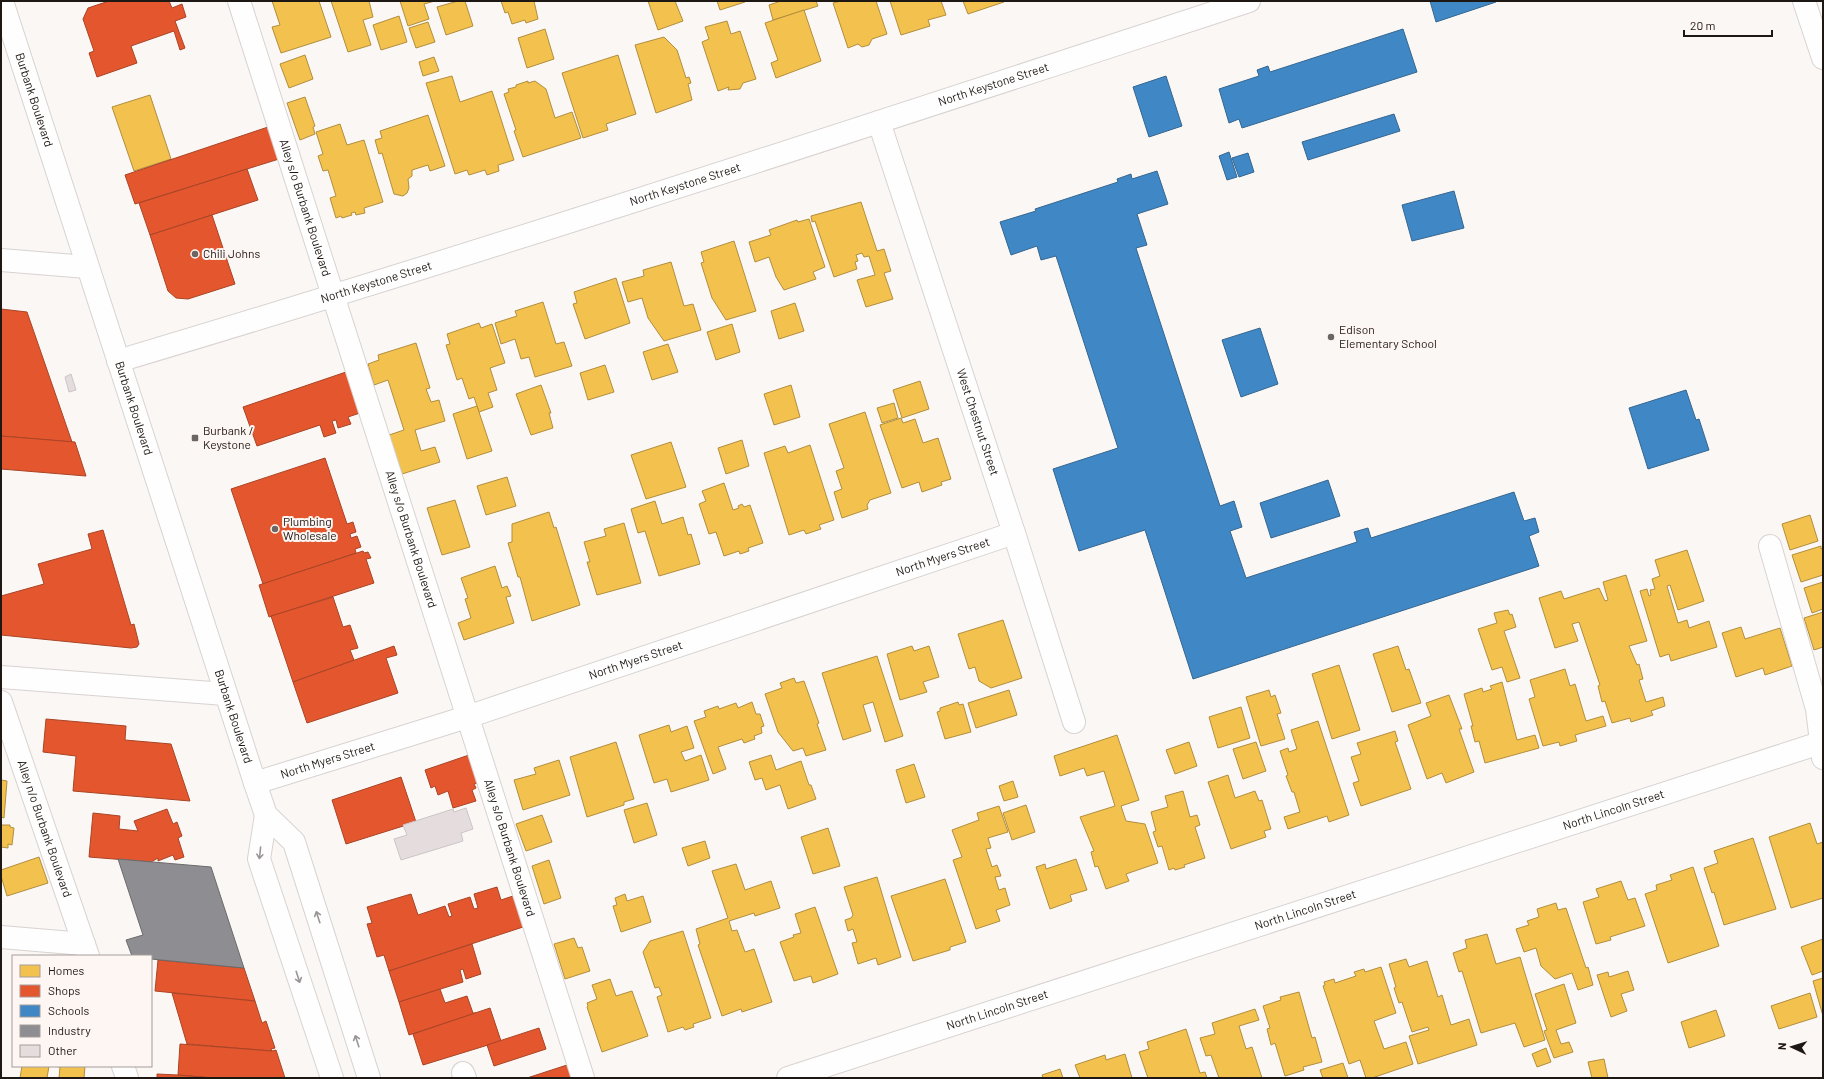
<svg xmlns="http://www.w3.org/2000/svg" width="1824" height="1079" viewBox="0 0 1824 1079" font-family="Barlow,sans-serif">
<style>
.homes{fill:#f2c14e;stroke:#b28e3d}
.shops{fill:#e4572e;stroke:#a94426}
.schools{fill:#3f88c5;stroke:#356690}
.industry{fill:#8d8d92;stroke:#6c6a6c}
.building{fill:#e5dcde;stroke:#cbc6c6}
.lines{fill:none;stroke-linecap:round;stroke-linejoin:round}
.minor-casing{stroke:#d8d3d1;stroke-width:24}
.major-casing{stroke:#d8d3d1;stroke-width:24}
.minor{stroke:#fefefe;stroke-width:22}
.major{stroke:#fefefe;stroke-width:22}
.oneway{stroke:#999695}
.poi-dot{fill:#6b6663;stroke:#fef6f2;stroke-width:1.5}
.labels{text-anchor:middle;stroke-width:4;stroke-linejoin:round;paint-order:stroke}
.street-label{font-size:12px;fill:#1e1814;stroke:#fef6f2}
.poi-label{font-size:12px;fill:#1e1814;stroke:#fef6f2;text-anchor:start}
</style>
<rect width="100%" height="100%" fill="#fbf7f5"/>
<g class="homes">
<polygon points="272,1 319,1 331,37 281,53 272,27 280,25"/>
<polygon points="331,1 369,1 373,17 363,20 371,45 348,52"/>
<polygon points="400,1 435,1 424,4 429,19 408,26"/>
<polygon points="458,1 465,1 473,26 446,35 437,7"/>
<polygon points="501,1 534,1 538,19 526,23 525,20 512,24 508,12 505,13"/>
<polygon points="648,1 675,1 683,21 658,30"/>
<polygon points="717,1 745,1 745,2 720,10"/>
<polygon points="781,1 816,1 818,6 773,20 769,5"/>
<polygon points="841,1 876,1 887,34 872,39 869,45 862,47 858,44 848,48 833,3"/>
<polygon points="890,1 941,1 946,15 928,20 930,26 901,35"/>
<polygon points="963,1 1003,1 1004,2 968,14"/>
<polygon points="804,10 821,61 776,78 771,63 778,60 765,23"/>
<polygon points="399,16 407,42 381,50 373,25"/>
<polygon points="727,21 731,34 740,31 756,79 743,83 740,89 728,90 729,87 718,91 702,42 709,39 705,27"/>
<polygon points="428,22 435,42 416,48 409,28"/>
<polygon points="545,29 554,59 527,68 518,38"/>
<polygon points="664,37 677,50 686,78 689,77 691,83 688,84 692,100 656,113 635,45"/>
<polygon points="305,55 313,79 289,88 280,64"/>
<polygon points="618,55 636,114 606,124 608,130 583,138 562,73"/>
<polygon points="434,57 439,71 423,76 419,62"/>
<polygon points="452,76 460,102 492,91 514,160 498,165 499,171 487,175 485,170 469,175 467,170 455,174 426,83"/>
<polygon points="528,81 528,83 535,81 546,89 555,118 572,112 581,138 523,157 514,131 516,130 504,94 509,92 508,89 516,87 516,85"/>
<polygon points="150,95 171,159 134,171 112,107"/>
<polygon points="305,97 315,126 313,127 315,134 300,140 287,103"/>
<polygon points="428,115 445,166 430,171 428,165 412,170 412,176 408,179 409,188 407,193 403,196 394,194 382,153 379,154 375,140 382,138 380,131"/>
<polygon points="340,124 347,145 364,140 383,202 364,208 365,213 356,215 355,212 351,213 352,215 342,218 341,216 336,218 330,198 336,196 328,170 323,171 318,156 323,154 316,132"/>
<polygon points="861,202 877,251 884,249 891,271 884,273 893,299 866,307 857,280 875,275 869,256 864,257 862,253 856,255 858,261 855,262 857,269 834,277 815,221 812,222 811,216"/>
<polygon points="809,219 825,267 813,272 816,279 784,290 776,277 769,257 755,262 749,242 771,235 769,230 797,220 798,222"/>
<polygon points="734,241 756,311 726,320 712,298 701,263 704,262 701,252"/>
<polygon points="671,262 684,306 693,304 701,330 664,341 648,318 642,298 628,302 622,282 644,276 643,270"/>
<polygon points="616,278 630,323 585,339 573,304 577,303 574,292"/>
<polygon points="543,302 556,344 564,342 572,366 535,377 529,357 521,359 515,339 501,344 495,323 517,316 515,311"/>
<polygon points="795,303 804,331 779,339 771,311"/>
<polygon points="479,323 481,328 492,324 505,363 490,368 497,390 488,393 493,407 479,412 474,397 469,399 462,378 457,380 446,345 450,344 447,334"/>
<polygon points="732,324 740,352 716,360 707,332"/>
<polygon points="416,343 430,388 426,389 431,402 439,400 445,421 415,430 421,451 435,447 440,462 402,474 389,435 404,430 388,380 374,385 368,364 379,360 378,355"/>
<polygon points="668,344 678,372 652,380 643,352"/>
<polygon points="605,365 614,392 588,400 580,373"/>
<polygon points="920,381 929,409 902,418 893,390"/>
<polygon points="541,385 551,413 549,413 553,428 531,435 516,394"/>
<polygon points="791,385 800,417 774,425 764,394"/>
<polygon points="894,403 898,418 882,423 877,408"/>
<polygon points="477,406 492,451 467,459 453,414"/>
<polygon points="865,412 891,493 870,500 867,505 868,509 842,518 834,492 842,489 836,471 844,468 829,424"/>
<polygon points="901,418 903,423 915,419 923,443 938,438 951,479 941,482 942,485 922,492 919,482 902,488 880,425"/>
<polygon points="742,440 749,466 726,474 718,448"/>
<polygon points="671,442 686,487 646,499 631,455"/>
<polygon points="810,445 834,520 819,525 821,529 806,534 804,530 789,535 764,453 785,446 788,453"/>
<polygon points="507,477 516,506 486,515 477,486"/>
<polygon points="724,483 733,510 739,508 738,506 742,504 744,507 750,505 763,543 748,548 749,551 740,554 739,551 724,556 716,532 709,534 699,504 706,501 702,491"/>
<polygon points="455,500 470,547 442,555 427,508"/>
<polygon points="655,501 662,524 683,517 688,535 691,534 700,564 659,576 645,531 638,533 631,509"/>
<polygon points="549,512 554,528 556,527 580,605 532,621 520,577 518,577 508,543 512,542 512,524"/>
<polygon points="1810,515 1818,541 1790,550 1782,524"/>
<polygon points="624,523 641,583 597,595 587,562 590,562 584,542 606,536 604,529"/>
<polygon points="1821,546 1821,549 1823,548 1823,575 1801,582 1792,555"/>
<polygon points="1687,550 1704,601 1678,610 1670,585 1667,586 1678,623 1687,620 1689,628 1709,621 1717,647 1671,661 1669,654 1660,657 1640,591 1647,589 1649,596 1651,595 1650,590 1655,589 1652,579 1660,576 1655,560"/>
<polygon points="495,566 502,588 507,586 511,596 506,597 514,623 464,640 458,623 471,618 465,599 468,598 461,578"/>
<polygon points="1626,575 1647,641 1629,646 1637,665 1639,664 1643,679 1639,680 1646,702 1663,697 1665,706 1651,711 1653,715 1631,722 1630,718 1612,723 1605,701 1602,702 1598,686 1600,685 1579,622 1572,624 1578,641 1555,648 1539,598 1561,591 1564,599 1599,588 1605,601 1608,600 1603,582"/>
<polygon points="1823,582 1823,609 1812,613 1804,588"/>
<polygon points="1508,610 1510,615 1512,614 1516,627 1504,631 1520,678 1507,682 1502,667 1492,670 1478,629 1497,623 1494,613"/>
<polygon points="1823,612 1823,647 1814,650 1804,618"/>
<polygon points="1003,620 1022,678 991,688 979,681 975,667 969,669 958,634"/>
<polygon points="1741,627 1745,639 1780,628 1792,666 1765,675 1763,668 1736,677 1722,633"/>
<polygon points="912,646 914,651 929,646 939,677 923,682 927,692 900,700 887,654"/>
<polygon points="1398,646 1406,670 1409,669 1421,703 1392,712 1373,654"/>
<polygon points="877,656 903,736 885,742 873,702 863,705 871,731 843,740 822,673"/>
<polygon points="1339,665 1360,730 1332,739 1312,674"/>
<polygon points="1565,669 1570,686 1575,684 1586,721 1603,716 1606,726 1575,735 1577,741 1560,746 1559,742 1543,746 1529,699 1535,697 1530,680"/>
<polygon points="794,678 796,683 804,681 819,723 817,724 826,750 806,756 803,748 793,751 778,732 765,694 782,688 780,683"/>
<polygon points="1502,682 1517,740 1535,735 1539,748 1485,763 1479,741 1475,742 1471,726 1473,726 1464,694 1482,688 1483,692 1492,689 1490,686"/>
<polygon points="1009,690 1017,715 976,728 968,703"/>
<polygon points="1269,690 1271,697 1275,695 1281,713 1277,714 1285,739 1261,746 1246,697"/>
<polygon points="1449,695 1462,729 1459,729 1474,772 1446,783 1442,773 1427,779 1408,725 1431,716 1426,703"/>
<polygon points="752,702 756,714 760,714 764,726 761,727 762,733 754,736 755,739 744,743 742,739 718,747 726,769 713,774 694,721 706,717 704,711 718,706 719,709 736,703 738,708"/>
<polygon points="958,702 959,705 963,704 971,732 945,739 937,712 940,711 940,708"/>
<polygon points="1241,707 1250,738 1218,748 1209,717"/>
<polygon points="1318,721 1349,815 1329,822 1327,816 1288,829 1284,817 1300,812 1294,792 1292,792 1286,776 1288,775 1280,751 1288,748 1289,752 1297,749 1291,730"/>
<polygon points="669,725 671,732 687,726 694,748 681,752 685,761 701,755 709,780 671,792 667,779 654,783 639,735"/>
<polygon points="1395,731 1398,741 1395,742 1411,789 1361,806 1353,783 1359,781 1351,757 1361,754 1357,743"/>
<polygon points="1117,735 1139,800 1121,806 1126,821 1145,824 1158,863 1126,874 1129,881 1106,889 1098,866 1095,867 1091,852 1094,851 1080,817 1115,806 1104,771 1087,776 1084,768 1060,776 1054,756"/>
<polygon points="616,742 634,799 624,802 624,805 587,817 570,757"/>
<polygon points="1189,742 1197,766 1175,774 1166,750"/>
<polygon points="1256,742 1266,771 1243,779 1233,749"/>
<polygon points="771,755 776,770 801,761 809,785 811,785 816,799 788,809 780,785 766,790 762,778 755,780 749,762"/>
<polygon points="559,760 570,795 523,810 514,780 536,774 534,768"/>
<polygon points="914,764 925,797 906,803 896,770"/>
<polygon points="1228,775 1235,798 1255,791 1259,801 1262,800 1271,829 1264,831 1266,837 1231,849 1208,782"/>
<polygon points="1,780 7,781 4,818 1,817"/>
<polygon points="1013,781 1018,797 1004,801 999,786"/>
<polygon points="1183,791 1190,817 1197,815 1200,825 1195,827 1205,858 1184,865 1185,867 1175,870 1174,868 1169,870 1162,846 1158,847 1153,832 1156,831 1151,812 1168,807 1165,796"/>
<polygon points="647,803 657,835 634,843 624,810"/>
<polygon points="1026,805 1035,832 1012,840 1003,813"/>
<polygon points="999,806 1008,832 988,838 991,848 986,849 992,867 997,865 1001,876 995,877 999,890 1005,888 1010,905 996,910 1000,921 976,929 953,860 962,857 952,830 979,820 977,813"/>
<polygon points="542,815 552,842 526,851 516,824"/>
<polygon points="1810,823 1817,844 1823,842 1823,898 1791,908 1769,837"/>
<polygon points="1,825 10,825 10,827 14,828 12,845 8,844 8,848 1,847"/>
<polygon points="828,828 840,866 813,874 801,837"/>
<polygon points="1753,838 1776,909 1724,925 1714,892 1712,893 1704,868 1718,863 1714,851"/>
<polygon points="705,841 710,858 688,866 682,848"/>
<polygon points="39,857 48,883 7,896 1,876 1,870"/>
<polygon points="1076,859 1087,890 1070,895 1072,901 1050,909 1036,867 1045,864 1046,869"/>
<polygon points="549,860 561,898 544,904 532,866"/>
<polygon points="736,864 745,890 771,881 780,908 755,916 754,913 729,921 732,931 737,930 745,952 754,949 772,1002 742,1012 741,1009 722,1016 698,945 700,944 696,929 728,918 712,871"/>
<polygon points="1693,867 1719,946 1668,963 1645,894 1657,890 1656,885 1672,880 1670,875"/>
<polygon points="877,877 901,957 878,965 876,958 858,964 852,943 857,942 853,929 848,931 845,920 851,918 853,915 844,887"/>
<polygon points="945,879 966,942 950,947 950,950 913,961 891,896"/>
<polygon points="1621,881 1628,900 1635,898 1645,926 1610,937 1611,940 1596,944 1583,902 1599,897 1596,889"/>
<polygon points="625,894 627,901 643,896 651,922 621,932 613,906 617,905 615,898"/>
<polygon points="1556,903 1558,910 1566,908 1586,968 1588,967 1593,985 1578,990 1572,973 1555,979 1541,966 1536,948 1524,952 1516,929 1529,925 1527,921 1539,917 1537,909"/>
<polygon points="815,907 838,974 813,983 811,976 794,981 780,942 794,937 793,935 801,933 795,914"/>
<polygon points="683,931 711,1018 693,1024 694,1027 685,1030 683,1027 668,1032 657,997 662,995 659,987 655,988 643,952 650,941"/>
<polygon points="1487,934 1496,964 1520,957 1545,1040 1524,1047 1515,1023 1481,1033 1462,971 1459,972 1453,953 1467,948 1465,940"/>
<polygon points="574,938 578,948 582,947 590,971 565,979 554,944"/>
<polygon points="1823,939 1823,971 1812,975 1801,947"/>
<polygon points="1406,959 1409,967 1427,961 1438,997 1442,995 1451,1025 1469,1019 1477,1045 1418,1064 1409,1036 1429,1030 1428,1027 1412,1032 1402,1002 1399,1003 1394,988 1396,987 1389,964"/>
<polygon points="1381,967 1396,1013 1374,1021 1384,1049 1406,1042 1413,1064 1372,1078 1366,1078 1360,1060 1349,1064 1323,986 1325,985 1324,982 1334,979 1335,983 1356,976 1354,972 1364,969 1365,972"/>
<polygon points="1628,971 1634,990 1621,994 1627,1011 1611,1017 1597,975 1608,972 1609,977"/>
<polygon points="1823,978 1823,1016 1813,981"/>
<polygon points="610,979 616,996 632,991 648,1036 602,1052 587,1007 588,1006 587,1003 597,999 592,985"/>
<polygon points="1564,984 1576,1023 1556,1030 1561,1044 1569,1042 1573,1052 1554,1058 1544,1031 1547,1030 1535,994"/>
<polygon points="1299,992 1312,1038 1315,1037 1322,1062 1303,1067 1304,1070 1285,1076 1275,1043 1271,1045 1267,1029 1270,1028 1263,1006 1281,1000 1280,997"/>
<polygon points="1810,993 1817,1017 1779,1029 1771,1006"/>
<polygon points="1255,1009 1259,1020 1239,1026 1246,1049 1252,1047 1262,1078 1219,1078 1211,1055 1206,1056 1200,1038 1215,1034 1212,1023"/>
<polygon points="1716,1010 1725,1036 1689,1048 1681,1022"/>
<polygon points="1186,1029 1200,1073 1205,1072 1207,1078 1148,1078 1139,1052 1149,1049 1147,1042"/>
<polygon points="1546,1048 1551,1062 1537,1067 1532,1054"/>
<polygon points="1125,1054 1132,1078 1080,1078 1075,1065 1105,1055 1106,1060"/>
<polygon points="1604,1059 1608,1078 1592,1078 1588,1062"/>
<polygon points="1343,1063 1348,1078 1323,1078 1320,1070"/>
<polygon points="22,1066 49,1066 47,1078 20,1078"/>
<polygon points="53,1066 85,1066 84,1078 59,1078 60,1067"/>
<polygon points="1060,1069 1063,1078 1043,1078 1042,1075"/>
</g>
<g class="shops">
<polygon points="109,1 169,1 172,8 182,4 186,17 175,21 185,48 180,50 174,31 131,46 137,63 97,77 89,53 94,51 83,19 88,8"/>
<polygon points="268,127 279,159 135,204 125,175"/>
<polygon points="247,169 258,200 150,235 139,203"/>
<polygon points="212,215 235,284 188,299 176,298 168,291 150,235"/>
<polygon points="1,309 27,312 72,442 1,436"/>
<polygon points="346,372 360,413 348,417 351,424 338,428 336,420 332,421 336,433 324,437 320,425 257,446 243,407"/>
<polygon points="1,436 75,442 86,476 1,469"/>
<polygon points="325,458 347,524 353,522 356,532 350,534 351,538 357,536 361,547 355,549 356,553 263,584 231,489"/>
<polygon points="103,530 131,625 134,624 139,644 137,647 131,648 1,635 1,596 44,584 38,564 92,549 88,534"/>
<polygon points="363,551 364,553 368,552 371,558 366,559 374,583 269,617 259,585"/>
<polygon points="333,597 343,627 350,625 358,648 350,650 354,660 293,682 271,616"/>
<polygon points="394,646 397,655 386,658 398,693 307,723 293,682"/>
<polygon points="46,719 126,726 125,740 171,744 190,801 73,791 76,756 43,752"/>
<polygon points="469,755 478,783 474,784 476,788 472,790 476,801 453,808 448,791 438,795 435,786 431,788 425,770"/>
<polygon points="401,777 416,822 346,844 332,800"/>
<polygon points="167,809 173,824 177,822 182,836 178,838 184,857 175,860 173,855 158,861 158,858 151,862 89,857 93,813 120,816 119,829 138,831 134,821"/>
<polygon points="497,887 501,900 513,896 523,927 389,971 384,955 377,957 367,924 372,923 367,907 411,894 418,915 445,906 449,917 452,916 448,904 470,897 474,909 478,908 474,894"/>
<polygon points="472,944 481,974 466,979 463,969 460,970 463,982 399,1002 389,971"/>
<polygon points="158,960 244,968 255,1001 155,991"/>
<polygon points="440,989 445,1003 467,996 473,1013 476,1013 409,1035 399,1002"/>
<polygon points="172,993 255,1001 262,1023 266,1021 275,1048 271,1049 272,1051 187,1044"/>
<polygon points="490,1008 501,1041 423,1065 413,1034"/>
<polygon points="539,1028 546,1049 494,1066 487,1045"/>
<polygon points="180,1044 272,1051 276,1050 285,1078 213,1078 178,1075"/>
<polygon points="567,1065 572,1078 527,1078"/>
<polygon points="157,1074 178,1075 213,1078 157,1078"/>
</g>
<g class="schools">
<polygon points="1430,1 1496,1 1496,2 1436,22"/>
<polygon points="1403,29 1417,72 1242,128 1239,119 1229,123 1219,89 1259,76 1257,70 1268,66 1270,72"/>
<polygon points="1166,76 1182,126 1149,137 1133,87"/>
<polygon points="1394,114 1400,131 1308,160 1302,142"/>
<polygon points="1229,152 1237,177 1227,180 1219,156"/>
<polygon points="1248,153 1254,172 1239,177 1232,158"/>
<polygon points="1157,171 1168,204 1137,214 1147,245 1136,248 1220,506 1234,501 1242,527 1230,531 1246,578 1357,542 1354,532 1368,528 1371,538 1514,492 1524,521 1535,518 1539,532 1529,536 1539,566 1193,679 1145,530 1079,551 1053,469 1118,448 1056,256 1041,260 1037,246 1011,255 1000,222 1036,211 1035,209 1118,182 1117,179 1131,174 1132,179"/>
<polygon points="1454,191 1464,228 1412,241 1402,205"/>
<polygon points="1260,328 1278,384 1241,397 1222,340"/>
<polygon points="1686,390 1696,420 1699,419 1709,450 1648,469 1629,408"/>
<polygon points="1328,480 1340,516 1271,538 1260,503"/>
</g>
<polygon class="industry" points="118,859 211,867 244,968 151,959 151,956 132,956 126,940 143,935"/>
<g class="building">
<polygon points="71,374 76,390 69,392 65,377"/>
<polygon points="466,808 473,829 461,833 463,841 401,860 394,839 407,835 403,825 453,809 454,812"/>
</g>
<g class="lines">
<defs>
<g id="minor">
<path id="s1" d="M239 1 583 1078"/>
<path id="s2" d="M879 122 1014 533 1074 722"/>
<polyline points="1,260 87,267"/>
<path id="s3" d="M118 361C497 248 873 124 1249 1"/>
<polyline points="1770,546 1817,709 1823,758"/>
<polyline points="1,677 225,694"/>
<path id="s4" d="M1 702 88 956"/>
<path id="s5" d="M255 783 467 717 1014 533"/>
<polyline points="1,937 84,944"/>
<polyline points="123,1066 127,1078"/>
<polyline points="463,1073 465,1078"/>
<path id="s6" d="M788 1078 1823 742"/>
</g>
<g id="major">
<path id="s7" d="M2 1 255 783 266 815 294 842 369 1078"/>
<polyline points="1804,1 1823,58"/>
<polyline points="266,815 259,859 332,1078"/>
</g>
</defs>
<use href="#minor" class="minor-casing"/>
<use href="#major" class="major-casing"/>
<use href="#minor" class="minor"/>
<use href="#major" class="major"/>
</g>
<defs><path id="oneway-shaft" d="M-6 0H5M1.5-3L5.5 0L1.5 3" fill="none" stroke-width="1.6" stroke-linecap="round" stroke-linejoin="round"/></defs>
<g class="oneway">
<use href="#oneway-shaft" transform="translate(260 853) rotate(96)"/>
<use href="#oneway-shaft" transform="translate(318 917) rotate(-108)"/>
<use href="#oneway-shaft" transform="translate(298 977) rotate(72)"/>
<use href="#oneway-shaft" transform="translate(357 1041) rotate(-108)"/>
</g>
<g class="poi-dot">
<circle cx="195" cy="254" r="4"/>
<circle cx="1331" cy="337" r="4"/>
<rect x="191" y="434" width="8" height="8" rx="2"/>
<circle cx="275" cy="529" r="4"/>
</g>
<g class="labels">
<g class="street-label">
<text dy="4" stroke="none"><textPath href="#s3" startOffset="918">North Keystone Street</textPath></text>
<text dy="4" stroke="none"><textPath href="#s7" startOffset="104">Burbank Boulevard</textPath></text>
<text dy="4" stroke="none"><textPath href="#s3" startOffset="594">North Keystone Street</textPath></text>
<text dy="4" stroke="none"><textPath href="#s1" startOffset="217">Alley s/o Burbank Boulevard</textPath></text>
<text dy="4" stroke="none"><textPath href="#s3" startOffset="270">North Keystone Street</textPath></text>
<text dy="4" stroke="none"><textPath href="#s7" startOffset="428">Burbank Boulevard</textPath></text>
<text dy="4" stroke="none"><textPath href="#s2" startOffset="316">West Chestnut Street</textPath></text>
<text dy="4" stroke="none"><textPath href="#s1" startOffset="565">Alley s/o Burbank Boulevard</textPath></text>
<text dy="4" stroke="none"><textPath href="#s5" startOffset="724">North Myers Street</textPath></text>
<text dy="4" stroke="none"><textPath href="#s5" startOffset="400">North Myers Street</textPath></text>
<text dy="4" stroke="none"><textPath href="#s7" startOffset="752">Burbank Boulevard</textPath></text>
<text dy="4" stroke="none"><textPath href="#s5" startOffset="76">North Myers Street</textPath></text>
<text dy="4" stroke="none"><textPath href="#s6" startOffset="868">North Lincoln Street</textPath></text>
<text dy="4" stroke="none"><textPath href="#s4" startOffset="134">Alley n/o Burbank Boulevard</textPath></text>
<text dy="4" stroke="none"><textPath href="#s1" startOffset="889">Alley s/o Burbank Boulevard</textPath></text>
<text dy="4" stroke="none"><textPath href="#s6" startOffset="544">North Lincoln Street</textPath></text>
<text dy="4" stroke="none"><textPath href="#s6" startOffset="220">North Lincoln Street</textPath></text>
</g>
<g class="poi-label">
<text x="203" y="258">Chili Johns</text>
<text x="1339" y="334">Edison<tspan x="1339" dy="14">Elementary School</tspan></text>
<text x="203" y="435">Burbank /<tspan x="203" dy="14">Keystone</tspan></text>
<text x="283" y="526">Plumbing<tspan x="283" dy="14">Wholesale</tspan></text>
</g>
</g>
<rect width="1824" height="1079" fill="none" stroke="#1e1814" stroke-width="4"/>
<rect x="12" y="955" width="140" height="112" fill="#fef6f2" stroke="#a49d99"/>
<rect x="20" y="965" width="20" height="12" fill="#f2c14e" stroke="#a49d99"/>
<text x="48" y="975" font-size="12" fill="#1e1814">Homes</text>
<rect x="20" y="985" width="20" height="12" fill="#e4572e" stroke="#a49d99"/>
<text x="48" y="995" font-size="12" fill="#1e1814">Shops</text>
<rect x="20" y="1005" width="20" height="12" fill="#3f88c5" stroke="#a49d99"/>
<text x="48" y="1015" font-size="12" fill="#1e1814">Schools</text>
<rect x="20" y="1025" width="20" height="12" fill="#8d8d92" stroke="#a49d99"/>
<text x="48" y="1035" font-size="12" fill="#1e1814">Industry</text>
<rect x="20" y="1045" width="20" height="12" fill="#e5dcde" stroke="#a49d99"/>
<text x="48" y="1055" font-size="12" fill="#1e1814">Other</text>
<g transform="translate(1792 1047) rotate(274)" stroke="#fef6f2" stroke-width="3" paint-order="stroke">
<path d="M0-3L7 15L0 10L-7 15Z" fill="#1e1814"/>
<text y="-6" font-size="11" font-weight="bold" text-anchor="middle" fill="#1e1814">N</text>
</g>
<path d="M1684 30v6h88v-6" fill="none" stroke="#1e1814" stroke-width="2"/>
<text x="1690" y="30" font-size="12" fill="#1e1814" stroke="#fef6f2" stroke-width="3" paint-order="stroke">20 m</text>
</svg>
